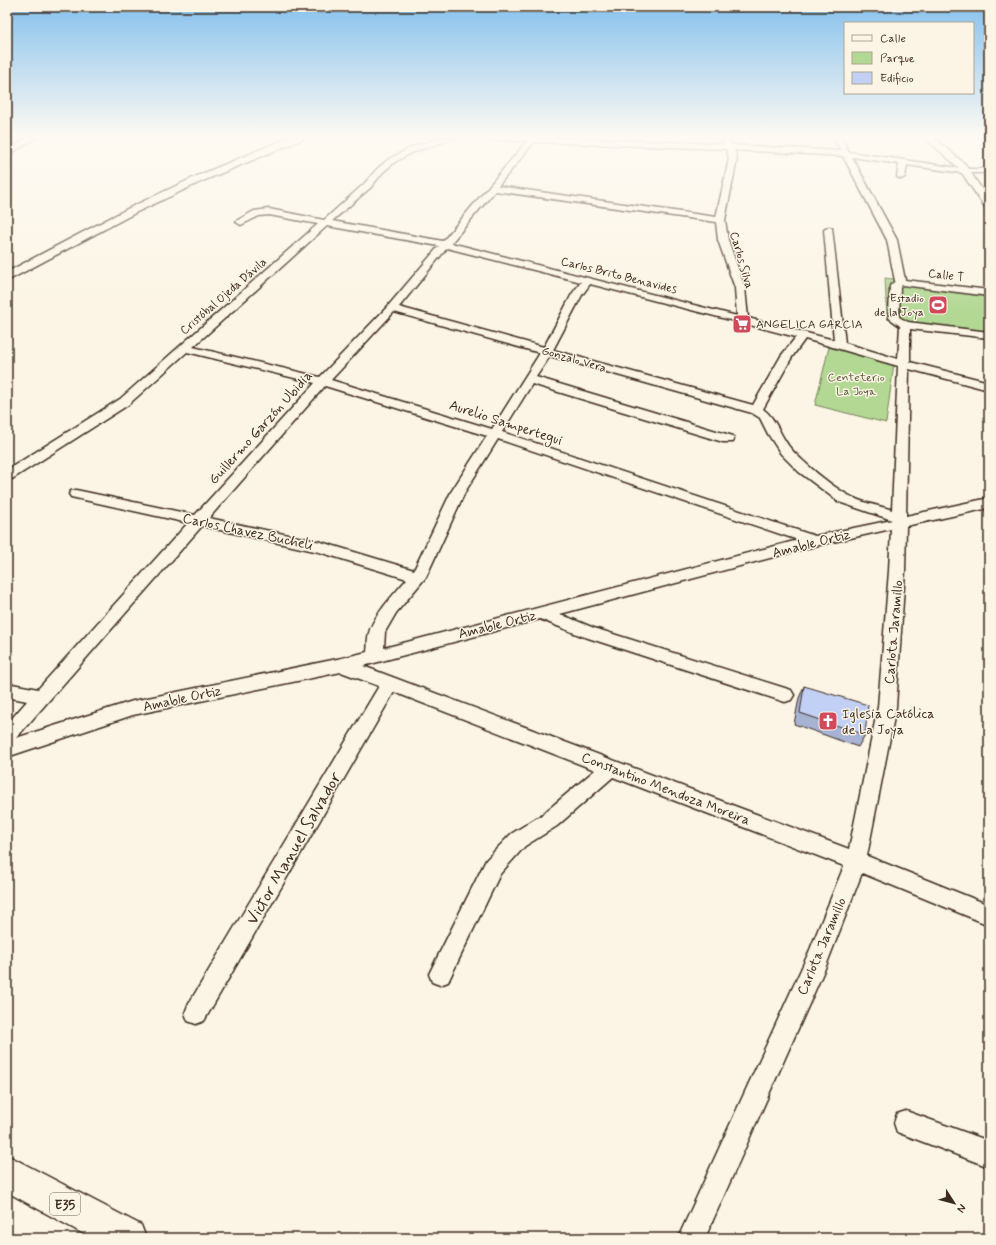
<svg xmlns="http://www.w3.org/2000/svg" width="996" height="1245" viewBox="0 0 996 1245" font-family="Mynerve,sans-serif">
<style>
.green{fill:#b3d894;stroke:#778159}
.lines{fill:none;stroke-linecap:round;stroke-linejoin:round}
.minor-casing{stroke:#3b2a1e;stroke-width:3}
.major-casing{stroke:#3b2a1e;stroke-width:3}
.highway-casing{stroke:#3b2a1e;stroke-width:3}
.minor{fill:#fcf5e5;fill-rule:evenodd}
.major{fill:#fcf5e5;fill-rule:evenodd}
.highway{fill:#fcf5e5;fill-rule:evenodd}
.wall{fill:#a8b3d4;stroke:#3b2a1e}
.building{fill:#c3d0f6;stroke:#3b2a1e}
.labels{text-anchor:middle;stroke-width:3;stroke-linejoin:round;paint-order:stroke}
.far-street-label{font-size:12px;fill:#3b2a1e;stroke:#fcf5e5}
.far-poi-label{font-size:12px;fill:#3b2a1e;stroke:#fcf5e5;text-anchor:end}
.far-park-label{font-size:12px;fill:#59563c;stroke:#fcf5e5}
.shield{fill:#fcf5e5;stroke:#75675a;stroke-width:1}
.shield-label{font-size:13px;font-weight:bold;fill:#3b2a1e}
.street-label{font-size:14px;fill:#3b2a1e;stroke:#fcf5e5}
.poi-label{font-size:14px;fill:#3b2a1e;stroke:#fcf5e5;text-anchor:start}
.near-street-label{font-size:17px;fill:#3b2a1e;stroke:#fcf5e5}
</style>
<rect width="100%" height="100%" fill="#fcf5e5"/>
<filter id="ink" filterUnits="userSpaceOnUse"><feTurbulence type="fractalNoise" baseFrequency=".025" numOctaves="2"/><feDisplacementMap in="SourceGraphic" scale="8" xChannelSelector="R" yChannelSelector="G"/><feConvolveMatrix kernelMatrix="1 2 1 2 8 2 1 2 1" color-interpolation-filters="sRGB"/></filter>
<g filter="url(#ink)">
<g class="green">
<polygon points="885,278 989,291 989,332 887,319"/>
<polygon points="829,347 894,363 886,423 815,405"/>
</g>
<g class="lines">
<defs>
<g id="minor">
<polygon points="28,137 37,137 7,156 7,151"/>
<path d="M445 137H457L411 153 395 162 383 172 371 187 332 221 443 241 527 141 474 139 470 137H538L724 144 722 138 729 137 732 145 841 151 833 137H841L849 152 959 168 924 137H933L965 164 968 169H989V173H971L989 200V210L986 209 962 173 907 165 905 177 901 179 897 177 899 164 852 157 897 240 905 280 989 290V296L902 285 900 287 899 317 908 322 989 332V338L910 329V362L989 382V390L909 369 906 516 989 498V508L906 526 905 571 896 707 867 856 989 905V925L862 873 826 966 705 1238H678L809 952 844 866 613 777 557 826 525 846 500 874 448 982 440 985 432 982 429 974 486 860 511 834 543 814 595 770 394 692 204 1021 196 1024 188 1021 185 1013 188 1005 379 686 341 672 133 715 7 757V724L27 701 7 697V683L38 689 188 523 71 497 69 494 71 491 76 490 195 515 315 383 187 352 128 405 12 479 7 480V470L120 399 318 224 269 215 259 216 241 225 236 222 238 220 254 211 269 209 324 220 365 183 377 169 389 159 414 146ZM534 142 726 149 729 159 716 217 498 186ZM734 150 843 156 887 240 895 281 890 286 889 318 900 326 898 359 845 343 832 228 829 227 824 230 834 340 748 318 745 288 728 240 725 220 737 159ZM495 191 716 222 718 240 735 288 737 316 451 243ZM327 226 439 246 388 306 320 377 193 347ZM447 248 581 282 572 294 544 347 399 307ZM590 284 796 337 781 356 753 405 553 350 582 295ZM394 312 540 353 492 429 331 380ZM805 339 898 366 892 510C878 505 861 503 848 495 830 485 805 464 791 449 780 436 776 418 763 409L792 357ZM550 356 752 413 760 418 768 434 781 454 799 472 839 502 892 520 815 536 502 432 532 384 723 442H733L734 439 733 436 536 377ZM325 386 487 436 451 492 414 570 321 542 209 518ZM498 439 798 540 384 648 385 632 396 613 426 577 465 492ZM202 526 319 552 407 579C396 592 373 616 369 633 367 639 368 646 367 652L342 658 133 701 16 738ZM891 529 889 571 878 707 849 849 363 666 540 619 582 636 785 702 791 700 794 695 791 690 594 628 560 614 815 546Z"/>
<polygon points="906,1111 989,1141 989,1167 897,1132 894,1123 897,1114"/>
</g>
<polygon id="major" points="290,137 304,137 303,139 205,180 137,212 7,281 7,272 129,208 197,176"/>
<polygon id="highway" points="7,1155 141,1225 146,1238 91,1238 7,1192"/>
</defs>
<use href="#minor" class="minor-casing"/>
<use href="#major" class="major-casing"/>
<use href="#highway" class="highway-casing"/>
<use href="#minor" class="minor"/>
<use href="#major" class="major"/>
<use href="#highway" class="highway"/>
</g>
<polygon class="wall" points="804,686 865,735 858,747 794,724 799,698"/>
<polygon class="building" points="804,686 868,705 865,735 800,713"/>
</g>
<linearGradient id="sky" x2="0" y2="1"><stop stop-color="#86c1ed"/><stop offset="0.44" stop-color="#fefaf3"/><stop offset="1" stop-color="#fefaf3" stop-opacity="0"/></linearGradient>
<rect width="996" height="311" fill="url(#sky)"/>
<defs>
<symbol id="stadium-square" viewBox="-11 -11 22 22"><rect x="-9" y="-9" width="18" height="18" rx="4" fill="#d1495b" stroke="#fcf5e5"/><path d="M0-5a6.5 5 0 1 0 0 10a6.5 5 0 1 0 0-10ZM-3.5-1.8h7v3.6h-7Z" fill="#fff"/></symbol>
<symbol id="supermarket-square" viewBox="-11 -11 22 22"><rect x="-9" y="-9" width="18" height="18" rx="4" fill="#d1495b" stroke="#fcf5e5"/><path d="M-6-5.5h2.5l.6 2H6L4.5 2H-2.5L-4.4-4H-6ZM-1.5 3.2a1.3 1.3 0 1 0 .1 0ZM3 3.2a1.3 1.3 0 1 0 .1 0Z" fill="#fff"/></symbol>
<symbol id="church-square" viewBox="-11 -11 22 22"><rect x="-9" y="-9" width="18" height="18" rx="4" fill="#d1495b" stroke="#fcf5e5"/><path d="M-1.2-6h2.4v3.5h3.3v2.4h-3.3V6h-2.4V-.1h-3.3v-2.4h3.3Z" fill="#fff"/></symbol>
</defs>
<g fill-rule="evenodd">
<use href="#stadium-square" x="927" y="294" width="22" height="22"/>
<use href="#supermarket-square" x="731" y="313" width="22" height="22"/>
<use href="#church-square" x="817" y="710" width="22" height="22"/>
</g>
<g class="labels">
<g class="far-street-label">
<text transform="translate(742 260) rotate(74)" y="4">Carlos Silva</text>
<text transform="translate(619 275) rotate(14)" y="4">Carlos Brito Benavides</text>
<text transform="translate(946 275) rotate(7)" y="4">Calle T</text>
<text transform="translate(223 296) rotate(-41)" y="4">Cristóbal Ojeda Dávila</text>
<text transform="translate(574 359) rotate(16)" y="4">Gonzalo Vera</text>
</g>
<g class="far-poi-label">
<text x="924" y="302">Estadio<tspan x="924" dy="14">de la Joya</tspan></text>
<text x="756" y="328" text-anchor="start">ANGELICA GARCIA</text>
</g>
<g class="far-park-label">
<text x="856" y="381">Centeterio<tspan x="856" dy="14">La Joya</tspan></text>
</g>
<rect class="shield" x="50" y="1193" width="30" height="22" rx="3"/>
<g class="shield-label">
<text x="65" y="1209">E35</text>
</g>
<g class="street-label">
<text transform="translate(506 422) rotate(18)" y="5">Aurelio Sampertegui</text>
<text transform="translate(260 427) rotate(-48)" y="5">Guillermo Garzón Ubidia</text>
<text transform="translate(248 531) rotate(12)" y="5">Carlos Chavez Bucheli</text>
<text transform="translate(811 543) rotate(-14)" y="5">Amable Ortiz</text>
<text transform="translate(497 624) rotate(-14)" y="5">Amable Ortiz</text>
<text transform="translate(893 632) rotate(-85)" y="5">Carlota Jaramillo</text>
<text transform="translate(182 698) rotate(-12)" y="5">Amable Ortiz</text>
<text transform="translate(666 788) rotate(21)" y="5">Constantino Mendoza Moreira</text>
<text transform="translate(821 946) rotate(-67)" y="5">Carlota Jaramillo</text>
</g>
<g class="poi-label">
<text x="842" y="718">Iglesia Católica<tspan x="842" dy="16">de La Joya</tspan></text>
</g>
<g class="near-street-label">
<text transform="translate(293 848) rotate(-60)" y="6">Victor Manuel Salvador</text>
</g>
</g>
<rect width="996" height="1245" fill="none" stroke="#fcf5e5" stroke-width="24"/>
<rect x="12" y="12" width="972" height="1221" fill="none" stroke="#3b2a1e" stroke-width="1.5" filter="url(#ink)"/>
<rect x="844" y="22" width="130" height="72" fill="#fcf5e5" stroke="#afa495"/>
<rect x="852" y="35" width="20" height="6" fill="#fcf5e5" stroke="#afa495"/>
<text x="880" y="42" font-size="12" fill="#3b2a1e">Calle</text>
<rect x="852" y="52" width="20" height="12" fill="#b3d894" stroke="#afa495"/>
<text x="880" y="62" font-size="12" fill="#3b2a1e">Parque</text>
<rect x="852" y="72" width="20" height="12" fill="#c3d0f6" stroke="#afa495"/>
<text x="880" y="82" font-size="12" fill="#3b2a1e">Edificio</text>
<g transform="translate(954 1203) rotate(126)" stroke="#fcf5e5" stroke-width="3" paint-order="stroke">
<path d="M0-3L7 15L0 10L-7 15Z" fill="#3b2a1e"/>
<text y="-6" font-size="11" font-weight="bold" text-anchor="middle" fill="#3b2a1e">N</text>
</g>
</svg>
